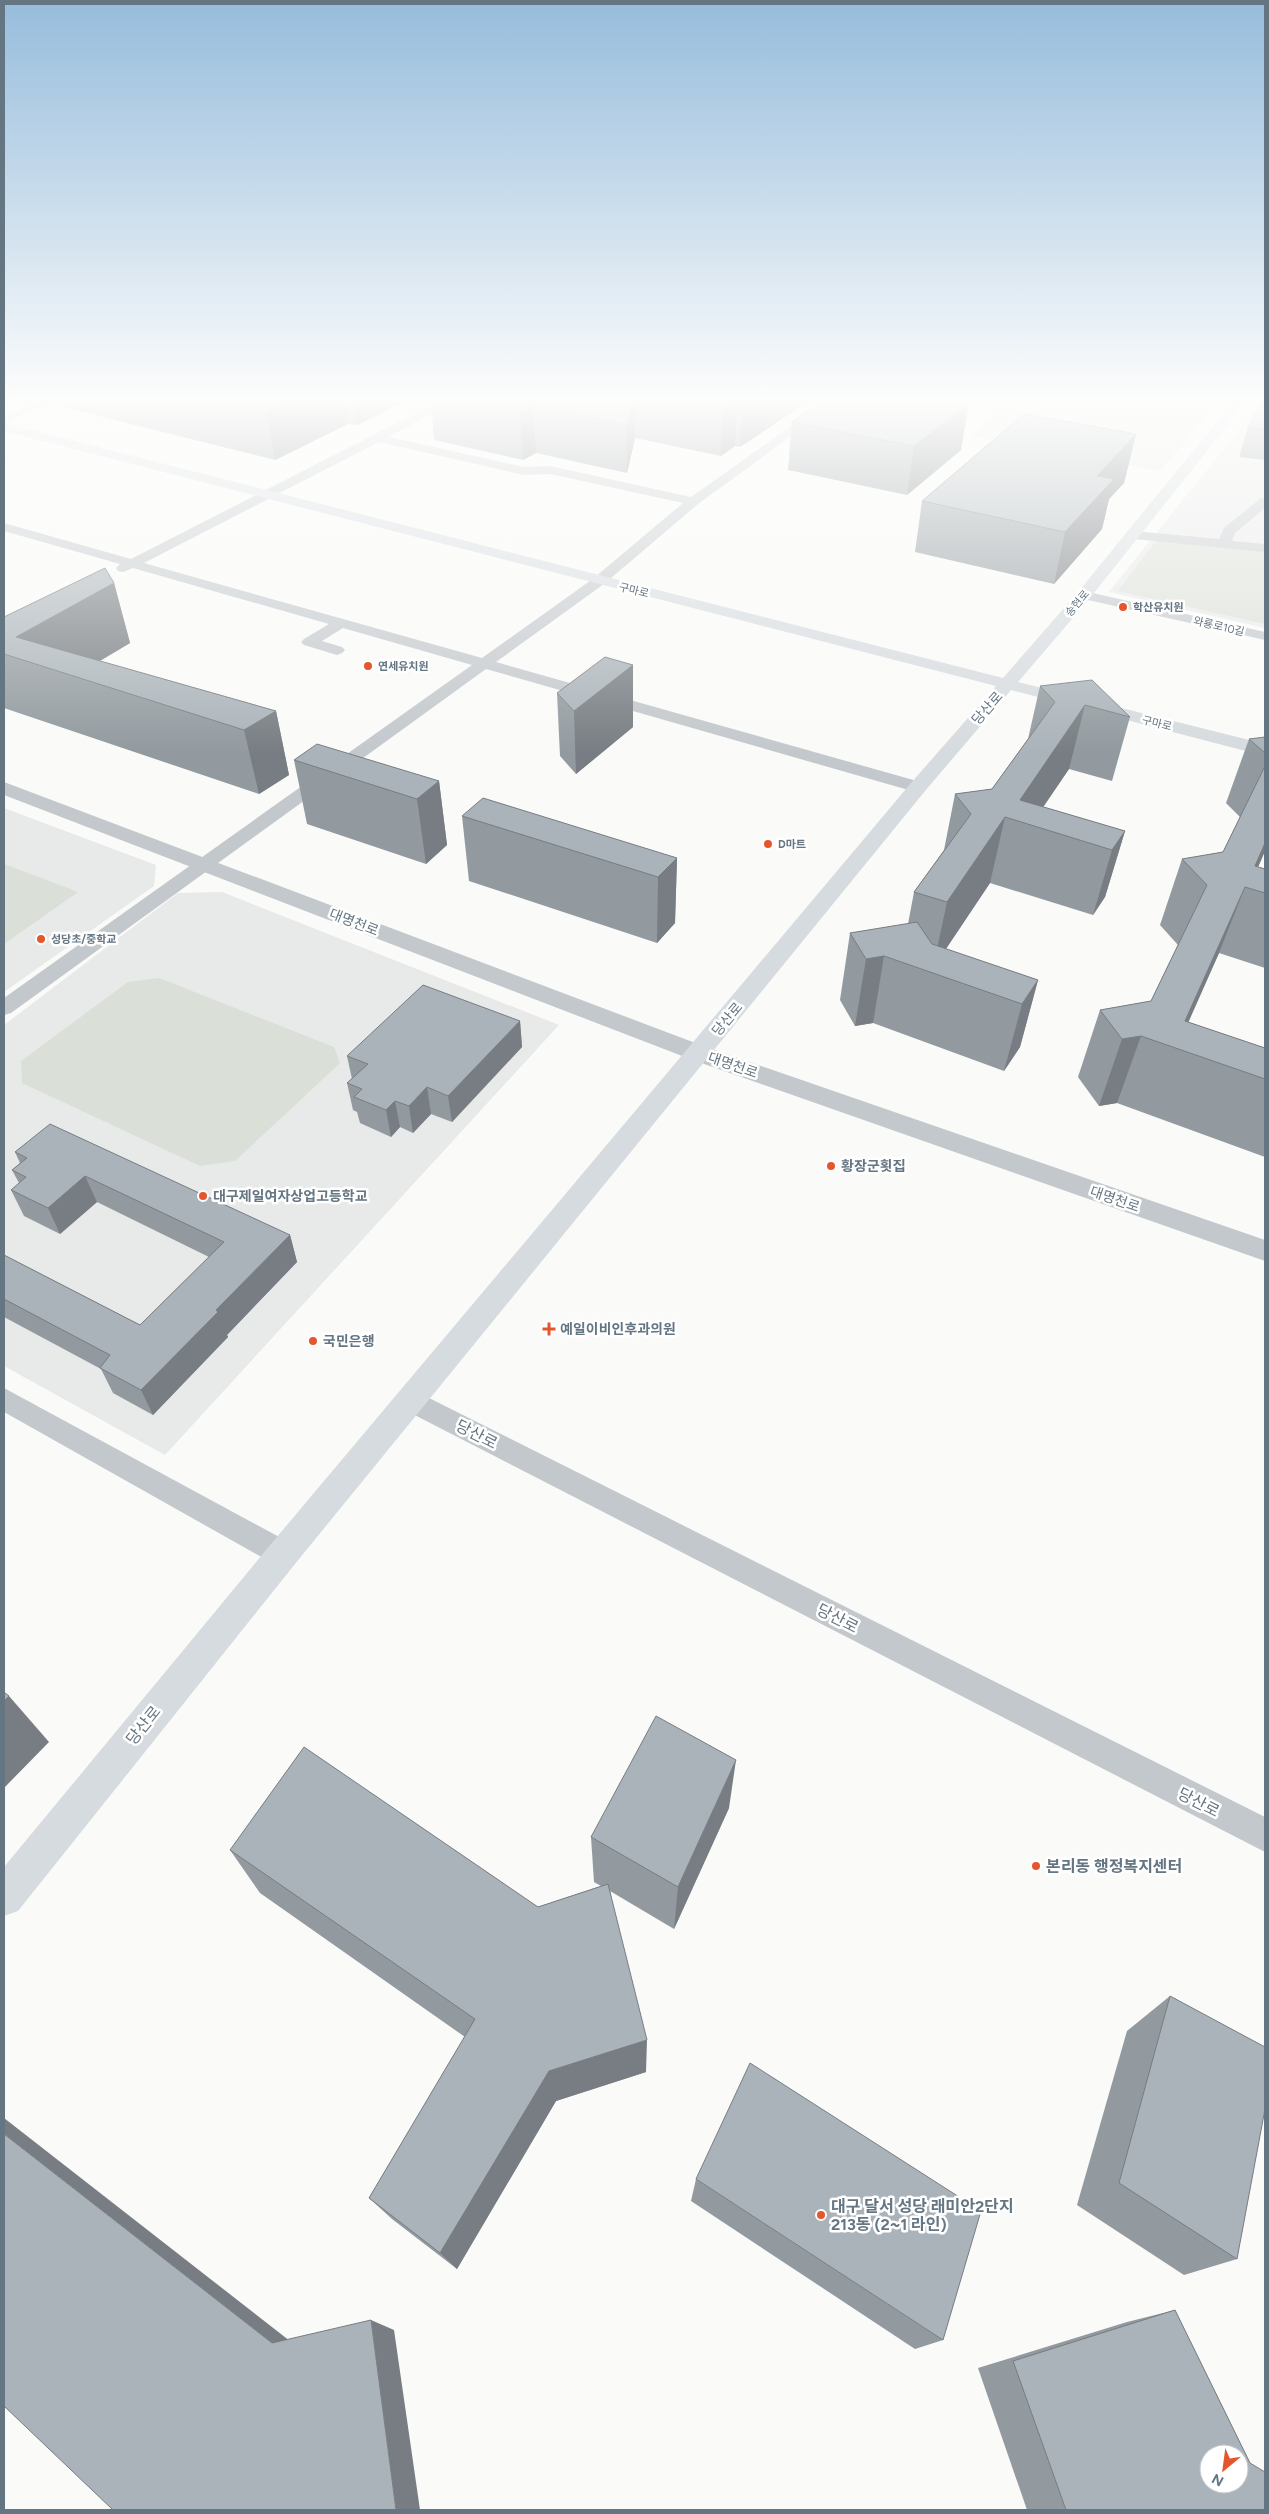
<svg xmlns="http://www.w3.org/2000/svg" width="1269" height="2514" viewBox="0 0 1269 2514" font-family="Figtree,'Noto Sans KR',sans-serif">
<style>
.built{fill:#e8e9e9}
.green{fill:#dadfd7}
.lines{fill:none;stroke-linecap:round;stroke-linejoin:round}
.minor{fill:#c3c8cc;fill-rule:evenodd}
.tertiary{fill:#c3c8cc;fill-rule:evenodd}
.secondary{fill:#d6dbdf;fill-rule:evenodd}
.wall{fill:#929a9f}
.shaded-wall{fill:#777d82}
.building{fill:#aab3b9;stroke:#777d82;fill-rule:evenodd}
.poi-dot{fill:#e4572e;stroke:#fff;stroke-width:2}
.labels{text-anchor:middle;stroke-width:5;stroke-linejoin:round;paint-order:stroke}
.far-street-label{font-size:11px;fill:#657683;stroke:#fff}
.far-poi-label{font-size:11px;font-weight:bold;fill:#657683;stroke:#fff;text-anchor:start}
.street-label{font-size:14px;fill:#657683;stroke:#fff}
.poi-label{font-size:14px;font-weight:bold;fill:#657683;stroke:#fff;text-anchor:start}
.near-street-label{font-size:16px;fill:#657683;stroke:#fff}
.near-poi-label{font-size:16px;font-weight:bold;fill:#657683;stroke:#fff;text-anchor:start}
</style>
<rect width="100%" height="100%" fill="#fafaf8"/>
<g class="built">
<polygon points="1008,402 1220,402 1160,471 970,436"/>
<polygon points="1260,404 1265,405 1265,628 1109,592"/>
<polygon points="4,808 156,865 154,886 4,992"/>
<polygon points="222,892 559,1025 165,1455 4,1366 4,1025 178,893"/>
</g>
<g class="green">
<polygon points="1156,541 1173,541 1265,550 1265,624 1118,591"/>
<polygon points="4,864 78,892 4,944"/>
<polygon points="159,978 334,1047 340,1063 235,1161 200,1166 22,1083 21,1061 128,982"/>
</g>
<g class="lines">
<g class="minor">
<polygon points="37,402 52,402 4,423 4,416"/>
<path d="M438 402H452L389 437 524 467 550 466 691 497 825 402H838L698 504 604 584 496 662 924 783 927 787 924 791H912L486 669 11 1013 4 1015V998L472 665 343 628 322 641 342 647 345 650 342 653 337 655 304 645 301 642 304 639 329 624 133 568 123 572 118 571 116 568 120 564 4 531V523L131 559ZM379 442 524 475 550 474 683 503 594 578 482 658 144 563Z"/>
<polygon points="1265,498 1265,508 1235,533 1232,541 1265,544 1265,552 1133,539 1126,535 1133,531 1219,539 1224,528 1260,499"/>
<polygon points="1084,591 1265,632 1265,640 1079,598 1077,595"/>
<polygon points="4,1388 294,1545 298,1554 294,1563 283,1567 272,1563 4,1412"/>
<polygon points="411,1389 1265,1817 1265,1852 401,1408 397,1400 401,1392"/>
</g>
<polygon class="tertiary" points="4,782 706,1047 1265,1240 1265,1261 690,1059 4,795"/>
<polygon class="secondary" points="1233,402 1246,402 1090,598 1018,682 1265,744 1265,756 1011,690 925,791 295,1564 18,1911 4,1916 4,1867 271,1544 911,783 996,686 4,431 4,423 1003,678 1078,592"/>
</g>
<g class="wall">
<polygon points="62,402 405,402 357,425 348,424 275,460 63,407"/>
<polygon points="431,402 807,402 740,447 735,446 721,456 635,438 627,473 536,453 523,460 434,440"/>
<polygon points="1265,402 1265,460 1239,457 1248,427"/>
<polygon points="792,422 961,450 907,495 788,470"/>
<polygon points="1136,434 1124,483 1109,499 1102,529 1054,584 915,552 922,501"/>
<polygon points="114,583 130,643 100,661 276,711 289,775 259,794 4,708 4,617"/>
<polygon points="633,665 633,727 576,774 560,756 557,693"/>
<polygon points="1040,686 1130,717 1112,781 1069,769 1043,807 1125,831 1105,897 1093,915 990,883 946,949 1038,980 1020,1047 1004,1071 873,1023 855,1026 840,1000 850,933 908,924 914,892 944,850 955,794 992,789 1028,739"/>
<polygon points="1265,737 1265,851 1258,867 1265,869 1265,968 1219,953 1188,1022 1265,1048 1265,1157 1117,1103 1099,1106 1078,1077 1100,1010 1151,1001 1178,945 1160,925 1182,859 1223,852 1240,817 1226,803 1249,739"/>
<polygon points="294,760 439,781 447,845 426,864 307,824"/>
<polygon points="462,816 677,858 675,923 657,943 469,881"/>
<polygon points="520,1021 522,1047 452,1122 431,1114 413,1133 400,1127 391,1137 360,1123 357,1112 353,1110 347,1083 352,1079 347,1056"/>
<polygon points="15,1152 290,1235 297,1262 227,1335 228,1337 153,1415 113,1393 101,1369 4,1317 4,1255 140,1325 209,1257 97,1202 60,1234 24,1216 11,1190 19,1183 12,1170 20,1163"/>
<polygon points="729,1808 674,1929 610,1891 646,2072 556,2101 457,2269 392,2219 369,2198 465,2037 260,1893 230,1850 538,1907 601,1886 594,1882 591,1837"/>
<polygon points="1170,1996 1237,2259 1184,2275 1077,2205 1127,2031"/>
<polygon points="696,2179 943,2340 915,2349 691,2201"/>
<polygon points="1175,2310 1250,2463 1265,2510 1027,2510 978,2368 1127,2322"/>
</g>
<g class="shaded-wall">
<polygon points="287,402 345,402 348,424 275,460 266,412"/>
<polygon points="354,402 405,402 357,425"/>
<polygon points="632,402 635,402 635,438 627,473 627,425"/>
<polygon points="732,402 737,402 735,446 721,456 723,408"/>
<polygon points="742,402 807,402 740,447"/>
<polygon points="969,403 961,450 907,495 914,446"/>
<polygon points="533,405 536,453 523,460 520,412"/>
<polygon points="1136,434 1124,483 1109,499 1102,529 1054,584 1065,532 1097,476"/>
<polygon points="114,583 130,643 74,676 16,637"/>
<polygon points="633,665 633,727 576,774 574,711"/>
<polygon points="1085,705 1069,769 1031,825 1020,800"/>
<polygon points="276,711 289,775 259,794 244,730"/>
<polygon points="439,781 447,845 426,864 417,799"/>
<polygon points="1005,817 990,883 933,968 947,902"/>
<polygon points="1125,831 1105,897 1093,915 1112,850"/>
<polygon points="1265,843 1265,851 1249,888 1255,866"/>
<polygon points="677,858 675,923 657,943 658,877"/>
<polygon points="1245,887 1219,953 1177,1048 1185,1021"/>
<polygon points="884,956 873,1023 855,1026 866,959"/>
<polygon points="1038,980 1020,1047 1004,1071 1022,1004"/>
<polygon points="520,1021 522,1047 452,1122 448,1096"/>
<polygon points="1141,1036 1117,1103 1099,1106 1122,1039"/>
<polygon points="427,1087 431,1114 413,1133 409,1106"/>
<polygon points="395,1101 400,1127 391,1137 386,1110"/>
<polygon points="85,1176 97,1202 60,1234 48,1208"/>
<polygon points="290,1235 297,1262 227,1335 228,1337 153,1415 141,1390 216,1310"/>
<polygon points="9,1696 49,1742 4,1788 4,1701"/>
<polygon points="736,1760 729,1808 674,1929 678,1887"/>
<polygon points="647,2040 646,2072 556,2101 457,2269 440,2253 549,2071"/>
<polygon points="4,2118 304,2352 272,2343 4,2134"/>
<polygon points="371,2320 394,2330 420,2510 396,2510"/>
</g>
<g class="building">
<polygon points="224,402 287,402 266,412"/>
<polygon points="472,402 632,402 627,425 533,405 520,412"/>
<polygon points="692,402 732,402 723,408"/>
<polygon points="821,402 964,402 969,403 914,446 792,422"/>
<polygon points="1263,402 1265,402 1265,429 1248,427"/>
<polygon points="1024,414 1136,434 1097,476 1114,479 1065,532 922,501"/>
<polygon points="105,568 114,583 16,637 276,711 244,730 4,654 4,617"/>
<polygon points="605,657 633,665 574,711 557,693"/>
<polygon points="1092,680 1130,717 1085,705 1020,800 1125,831 1112,850 1005,817 947,902 914,892 971,814 955,794 992,789 1055,702 1040,686"/>
<polygon points="1265,737 1265,753 1249,739"/>
<polygon points="317,744 439,781 417,799 294,760"/>
<polygon points="1265,766 1265,843 1255,866 1265,869 1265,893 1245,887 1185,1021 1265,1048 1265,1079 1141,1036 1122,1039 1100,1010 1151,1001 1207,885 1182,859 1223,852"/>
<polygon points="483,798 677,858 658,877 462,816"/>
<polygon points="917,922 932,944 1038,980 1022,1004 884,956 866,959 850,933"/>
<polygon points="423,985 520,1021 448,1096 427,1087 409,1106 395,1101 386,1110 354,1097 362,1089 347,1083 368,1064 347,1056"/>
<polygon points="50,1124 290,1235 216,1310 218,1312 141,1390 100,1368 110,1355 4,1299 4,1255 140,1325 224,1242 85,1176 48,1208 11,1190 26,1177 12,1170 27,1158 15,1152"/>
<polygon points="4,1692 9,1696 4,1701"/>
<polygon points="656,1716 736,1760 678,1887 591,1837"/>
<polygon points="304,1747 538,1907 608,1884 647,2040 549,2071 440,2253 369,2198 475,2019 230,1850"/>
<polygon points="1170,1996 1265,2047 1265,2109 1237,2259 1119,2183"/>
<polygon points="750,2063 981,2211 943,2340 696,2179"/>
<polygon points="4,2134 272,2343 371,2320 396,2510 113,2510 4,2406"/>
<path d="M1175 2310 1250 2463 1265 2472V2510H1066L1013 2361ZM1209 2454H1239V2484H1209Z"/>
</g>
<linearGradient id="sky" x2="0" y2="1"><stop stop-color="#96bcdc"/><stop offset="0.53" stop-color="#fdfdfc"/><stop offset="1" stop-color="#fdfdfc" stop-opacity="0"/></linearGradient>
<rect width="1269" height="754" fill="url(#sky)"/>
<g class="poi-dot">
<circle cx="1123" cy="607" r="5"/>
<circle cx="368" cy="666" r="5"/>
<circle cx="768" cy="844" r="5"/>
<circle cx="41" cy="939" r="5"/>
<circle cx="831" cy="1166" r="5"/>
<circle cx="203" cy="1196" r="5"/>
<path d="M546.5 1321.5h5v5h5v5h-5v5h-5v-5h-5v-5h5z"/>
<circle cx="313" cy="1341" r="5"/>
<circle cx="1036" cy="1866" r="5"/>
<circle cx="821" cy="2215" r="5"/>
</g>
<g class="labels">
<g class="far-street-label">
<text transform="translate(634 590) rotate(14)" y="4">구마로</text>
<text transform="translate(1077 603) rotate(-50)" y="4">송현로</text>
<text transform="translate(1219 626) rotate(13)" y="4">와룡로10길</text>
<text transform="translate(1157 723) rotate(14)" y="4">구마로</text>
</g>
<g class="far-poi-label">
<text x="1133" y="611">학산유치원</text>
<text x="378" y="670">연세유치원</text>
<text x="778" y="848">D마트</text>
<text x="51" y="943">성당초/중학교</text>
</g>
<g class="street-label">
<text transform="translate(987 708) rotate(-49)" y="5">당산로</text>
<text transform="translate(354 922) rotate(21)" y="5">대명천로</text>
<text transform="translate(727 1019) rotate(-50)" y="5">당산로</text>
<text transform="translate(733 1065) rotate(19)" y="5">대명천로</text>
<text transform="translate(1115 1199) rotate(19)" y="5">대명천로</text>
</g>
<g class="poi-label">
<text x="841" y="1171">황장군횟집</text>
<text x="213" y="1201">대구제일여자상업고등학교</text>
<text x="560" y="1334">예일이비인후과의원</text>
<text x="323" y="1346">국민은행</text>
</g>
<g class="near-street-label">
<text transform="translate(477 1434) rotate(27)" y="6">당산로</text>
<text transform="translate(838 1618) rotate(27)" y="6">당산로</text>
<text transform="translate(143 1725) rotate(-51)" y="6">당산로</text>
<text transform="translate(1199 1802) rotate(27)" y="6">당산로</text>
</g>
<g class="near-poi-label">
<text x="1046" y="1872">본리동 행정복지센터</text>
<text x="831" y="2212">대구 달서 성당 래미안2단지<tspan x="831" dy="18">213동 (2~1 라인)</tspan></text>
</g>
</g>
<rect width="1269" height="2514" fill="none" stroke="#657683" stroke-width="10"/>
<g transform="translate(1224 2469) rotate(209)"><circle r="24" fill="#ffffff" stroke="#c1c8cd"/>
<path d="M0-4L9 19L0 12L-9 19Z" fill="#e4572e"/>
<text y="-8" font-size="14" font-weight="bold" text-anchor="middle" fill="#657683">N</text>
</g>
</svg>
